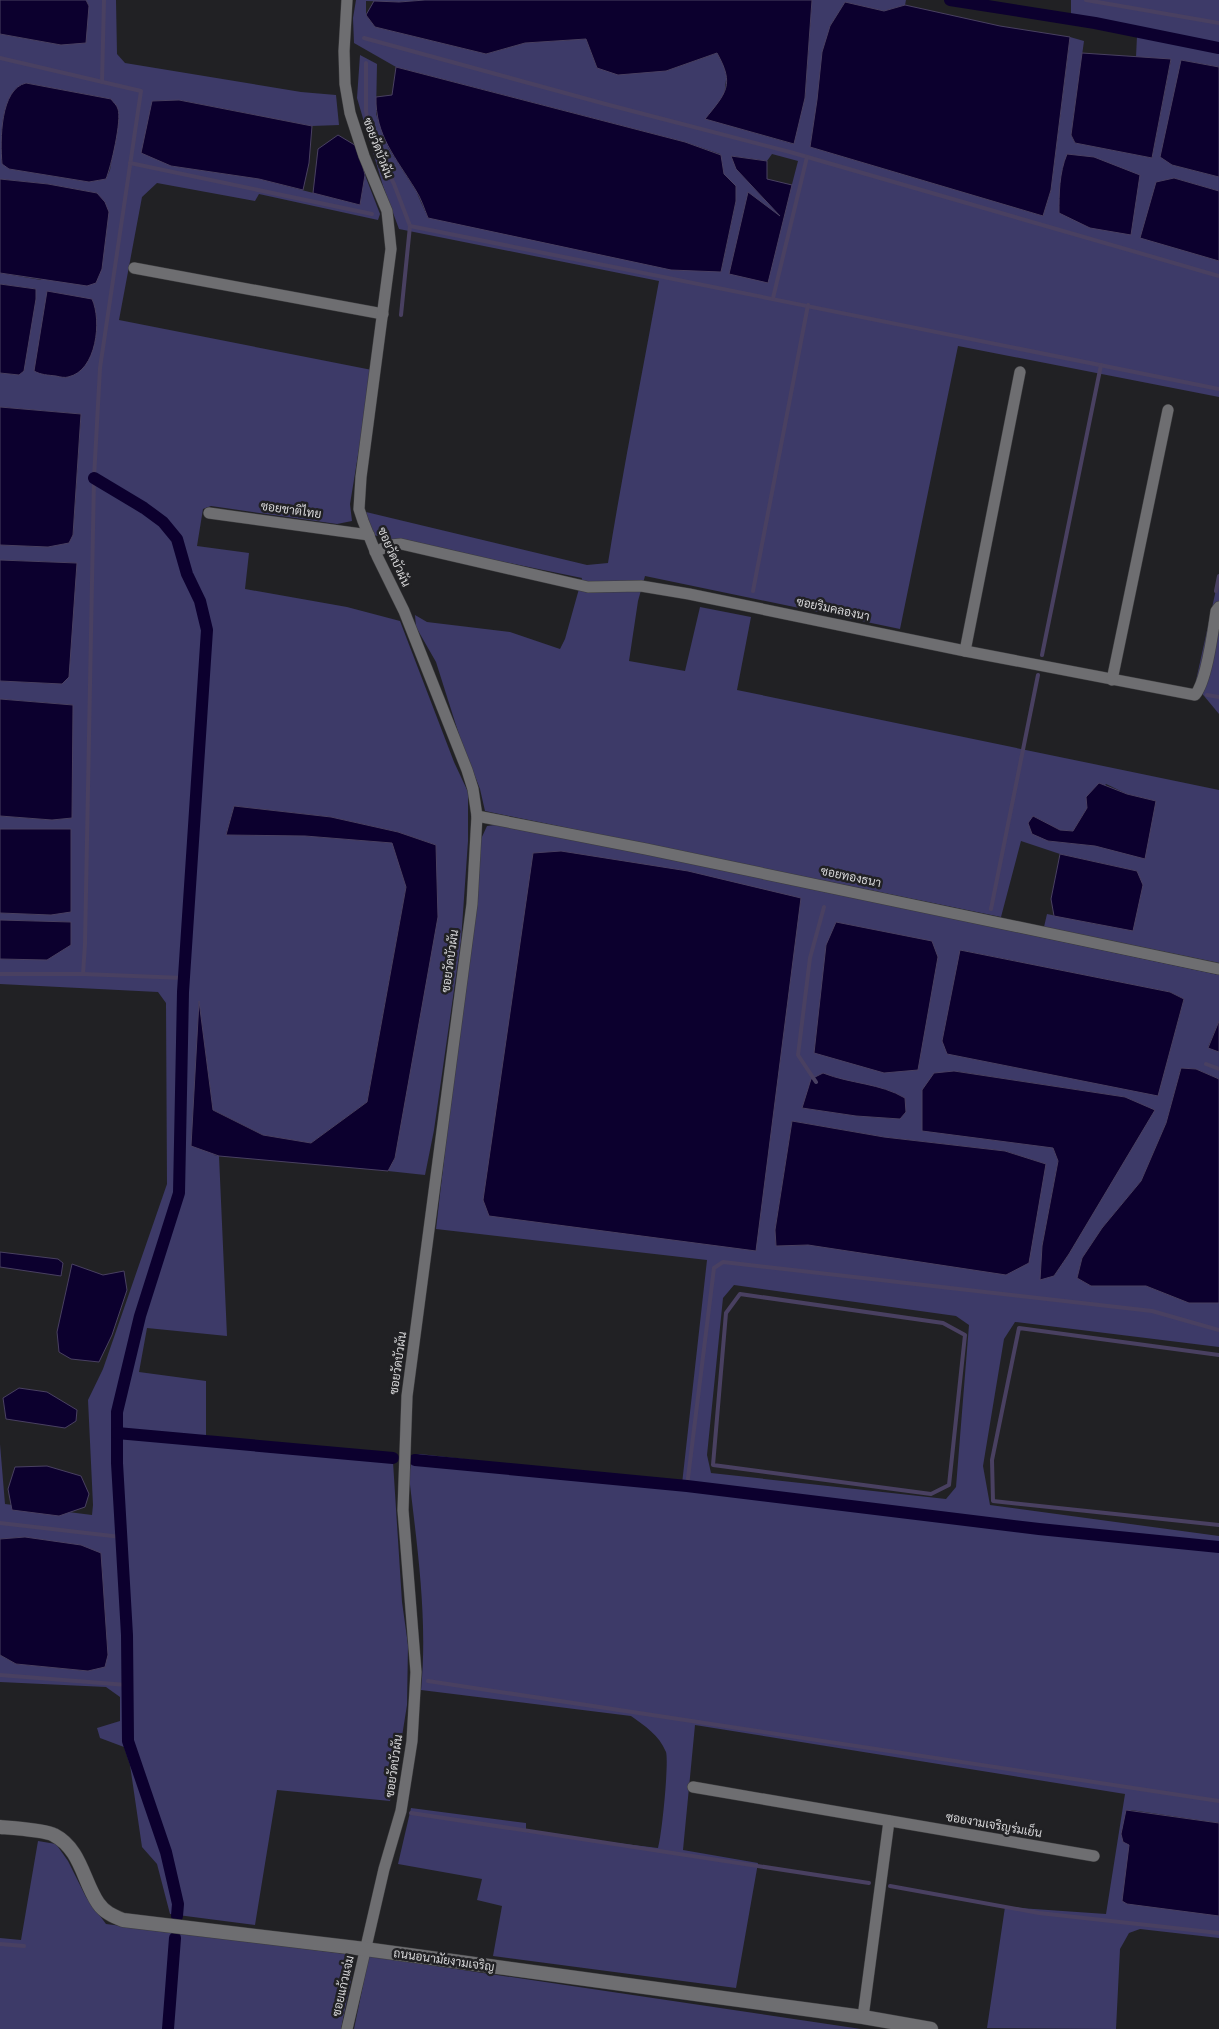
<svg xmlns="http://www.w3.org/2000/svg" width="1219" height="2029" viewBox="0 0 1219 2029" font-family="Poppins,Sarabun,sans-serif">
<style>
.green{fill:#3d3a68;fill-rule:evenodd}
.water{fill:#0c002e;stroke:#494061}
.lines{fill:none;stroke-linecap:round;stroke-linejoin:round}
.stream{stroke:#494061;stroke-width:4}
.canal{stroke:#0c002e;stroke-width:12}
.minor-casing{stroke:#3c3c3e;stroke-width:12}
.tertiary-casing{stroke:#3c3c3e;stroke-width:15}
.minor{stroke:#6e6e71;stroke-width:11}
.tertiary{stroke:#6e6e71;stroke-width:14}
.labels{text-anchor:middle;stroke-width:5;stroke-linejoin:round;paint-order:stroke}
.street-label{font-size:12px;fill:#d7d7d9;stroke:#212124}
</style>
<rect width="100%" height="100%" fill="#212124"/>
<g class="green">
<path d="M86 0H116L117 54 125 63 301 92 336 95 339 125 312 126 179 100 152 101 171 166 259 179 360 205 365 175 380 214 378 220 259 194 255 201 157 183 142 197 119 320 372 370 350 504 352 521 337 524 211 506 203 509 197 546 249 553 245 589 347 607 400 621 454 762 468 792V841L461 941 434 1130 425 1175 388 1171 395 1158 436 845 398 832 331 817 234 806 226 834 305 836 393 843 406 887 367 1102 311 1143 263 1135 213 1110 199 1005 214 1155 219 1156 227 1336 147 1328 139 1372 206 1381V1445L393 1462 402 1602 408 1645 407 1705 395 1780 390 1801 277 1790 255 1925 170 1914 157 1864 142 1847 130 1765 124 1747 100 1738 97 1728 120 1721V1697L106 1687 0 1682V1655L16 1664 88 1671 25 1537 0 1539V1444L5 1504 92 1515 93 1505 88 1400 103 1369 167 1184 166 1003 158 992 0 984V959L47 960 71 922 0 920V913L51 915 71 829H0V816L52 820 71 818 73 705 0 699V681L62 684 77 563 0 560V545L48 547 73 535 81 414 0 407V373L19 375 36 299V289L0 284V273L41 280 97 193 48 184 0 179V34L61 45 89 6ZM26 83 111 99 119 119 110 170 106 179 89 182 9 169Z"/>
<path d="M356 0H425L399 2 366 1V15L375 27 486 54 525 43 586 39 597 68 666 71 717 53 727 72 724 96 706 119 793 144 805 98 812 0H906L905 5 884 11 845 3 830 26 810 147 1043 216 1051 190 1070 37 1084 41 1071 135 1075 143 1152 158 1171 60 1136 57 1137 36 1071 14V0H1219V67L1181 60 1172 165 1219 177V191L1174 178 1140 237 1219 261V397L958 346 900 629 645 576 638 601 629 661 685 671 700 607 751 617 737 690 1219 790V963L1044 927 1047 914 1100 925 1137 871 1060 854 1021 841 1001 917 485 811 480 789 461 741 436 662 416 627 415 615 427 622 510 632 560 649 565 639 582 578 373 535 366 512 587 565 608 563C623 469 642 375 659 281L399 229 383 186 357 98 360 55 377 64 376 114 389 149 416 191 428 218 721 272 736 201V186L724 174 720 154 685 142 396 67 354 43 353 18ZM772 154 798 161 783 219 753 187 732 156 767 161ZM1106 784 1127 794 1156 801 1095 846 1048 841 1033 816 1060 830 1073 831 1087 808Z"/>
<polygon points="1219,576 1219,714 1195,685"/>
<path d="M495 825 605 845 1219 975V1021L1208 1047 1219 1052V1079L1196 1069 1181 1068 1166 1123 1141 1181 1102 1228 1082 1258 1077 1278 1091 1286H1146L1189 1303H1219V1347L1015 1322 1004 1339 983 1466 990 1505 1219 1536V1823L1131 1810 1129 1845 1211 1914 1219 1916V1938L1140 1929 1129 1933 1120 1949 1116 2029 987 2028 1005 1907 1106 1914 1125 1794 695 1725 683 1850 758 1863 736 1988 493 1956 502 1906 477 1900 482 1879 398 1864 411 1808 526 1823V1832L658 1848C662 1835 669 1762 666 1752 659 1735 645 1726 631 1716L421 1690C428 1619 417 1546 409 1476L412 1456 420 1454 682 1484 707 1260 436 1229 481 839 487 826ZM960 950 1170 992 1184 999 1158 1095ZM955 1071 1125 1097 1154 1110 1069 1254 1054 1276 1042 1246 1058 1161 1053 1148ZM823 1073 838 1079 900 1119 856 1116 802 1108ZM792 1121 884 1137 1005 1151 1046 1164 808 1245 776 1246 775 1230ZM734 1285 956 1316 969 1325 956 1487 946 1499 711 1473 707 1455 723 1298Z"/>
<polygon points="38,1841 56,1844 68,1861 86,1897 106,1924 346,1954 353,1962 352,1975 341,2029 0,2029 0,1938 21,1940"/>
<polygon points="369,1956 861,2029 354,2029"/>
</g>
<g class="water">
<polygon points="0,0 86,0 89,6 86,43 61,45 0,34"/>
<path d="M425 0H812L805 98 794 144 705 119C726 93 735 85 717 53L666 71 618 75 597 68 586 39 525 43 486 54 375 27 366 15 374 1 399 2Z"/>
<polygon points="845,2 884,11 905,5 1000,26 1070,37 1051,190 1043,216 810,147 817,100 822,52 830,26"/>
<polygon points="1082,53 1171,59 1152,158 1075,143 1071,135"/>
<polygon points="1181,60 1219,67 1219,177 1172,165 1160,157"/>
<path d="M396 67 685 142 721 155 724 174 736 186V201L721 272 671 270 428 218C424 208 421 198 415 189 396 158 375 135 376 97L392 95Z"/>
<path d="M26 83 111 99C113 102 117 105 118 109 122 120 111 167 106 179L89 182 9 169 2 164C0 140 0 89 26 83Z"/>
<polygon points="179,100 312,126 309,163 303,190 259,179 171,166 141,153 152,101"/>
<polygon points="338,135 358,147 365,175 360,205 313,193 318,149"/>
<path d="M1067 154 1094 157 1140 175 1131 235 1090 228 1059 213C1059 194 1059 173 1067 154Z"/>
<polygon points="731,156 767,161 767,179 792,185 768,283 729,274 748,192 780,216 736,169"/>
<polygon points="1174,178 1219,191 1219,261 1140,238 1156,182"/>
<polygon points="0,179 48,184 97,193 105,202 109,212 102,269 96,283 87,286 0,273"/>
<polygon points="0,284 36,289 36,299 24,371 19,375 0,373"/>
<path d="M47 291 92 299C102 320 97 371 68 377 65 378 60 377 56 376 48 375 41 375 34 371Z"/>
<polygon points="0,407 81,414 73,535 69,543 48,547 0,545"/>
<polygon points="0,560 77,563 69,677 62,684 0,681"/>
<polygon points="0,699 73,705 72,818 52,820 0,816"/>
<polygon points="1099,783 1127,794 1156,801 1145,859 1095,846 1048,841 1032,834 1028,823 1033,816 1060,830 1073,831 1087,808 1086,797"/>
<polygon points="234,806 331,817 398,832 436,845 438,917 395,1158 388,1171 219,1156 191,1146 199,1001 213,1110 263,1135 311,1143 367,1102 406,887 392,843 305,836 226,835"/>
<polygon points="0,829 71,829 71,912 51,915 0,913"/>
<polygon points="561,851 688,871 801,898 756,1251 489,1216 483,1200 533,853"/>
<polygon points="1060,854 1137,871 1143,885 1133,931 1054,916 1051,899"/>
<polygon points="0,920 71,922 71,945 47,960 0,959"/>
<polygon points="836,922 932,941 938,957 918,1070 884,1073 814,1053 826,945"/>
<polygon points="960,950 1170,992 1184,999 1158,1096 947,1054 942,1041"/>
<polygon points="1219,1021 1219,1052 1208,1048"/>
<polygon points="1181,1068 1196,1069 1219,1079 1219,1303 1189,1303 1146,1286 1091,1286 1077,1278 1082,1258 1102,1228 1141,1181 1166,1123"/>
<polygon points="954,1071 1125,1097 1155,1110 1069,1254 1054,1276 1040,1280 1042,1246 1058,1161 1053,1148 922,1131 922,1090 934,1073"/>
<path d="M823 1073C851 1084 880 1083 905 1098L906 1112 900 1119 856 1116 802 1108 811 1079Z"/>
<polygon points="792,1121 884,1137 1005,1151 1046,1164 1029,1263 1006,1275 808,1245 776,1246 775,1230"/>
<polygon points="0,1252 58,1259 63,1263 61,1276 0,1267"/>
<polygon points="72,1264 103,1275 124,1271 127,1290 112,1335 99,1362 71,1359 59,1352 57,1332"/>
<polygon points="19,1388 47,1392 77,1410 76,1421 65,1428 6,1419 3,1398"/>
<polygon points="47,1466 81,1476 89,1494 85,1507 59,1516 12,1510 8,1489 15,1467"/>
<polygon points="25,1537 81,1545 101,1553 108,1655 105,1667 88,1671 16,1664 0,1655 0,1539"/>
<polygon points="1126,1810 1219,1823 1219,1916 1127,1904 1122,1901 1129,1845 1123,1842 1121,1834"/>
</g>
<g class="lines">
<g class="stream">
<polyline points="1086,0 1219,23"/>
<polyline points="364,38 609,105 790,152 1219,276"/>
<polyline points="0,58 141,91 100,368 94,478 85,944 83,974"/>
<polyline points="366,63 366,111 371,138 394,184 410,226 401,315"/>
<polyline points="102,82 104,0"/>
<polyline points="130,163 372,214"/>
<polyline points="410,226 1219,389"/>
<polyline points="773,298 807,157"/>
<polyline points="753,591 808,305"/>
<polyline points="1216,591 1219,576"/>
<polyline points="1042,655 1101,365"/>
<polyline points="1207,695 1219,697"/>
<polyline points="991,909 1038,675"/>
<polyline points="0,974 83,974 184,978"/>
<polyline points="1206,1064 1219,1069"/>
<polyline points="816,1082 798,1055 810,958 824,907"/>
<polygon points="740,1294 943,1323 965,1335 949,1485 931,1494 713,1465 726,1313"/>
<polyline points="1219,1355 1019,1328 992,1460 993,1501 1219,1525"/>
<polyline points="687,1486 714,1268 723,1262 1152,1311 1219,1330"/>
<polyline points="0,1523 121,1537"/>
<polyline points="0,1675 127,1685"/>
<polyline points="428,1681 1219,1801"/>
<polyline points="411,1813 869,1883"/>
<polyline points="890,1886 1039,1913 1219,1933"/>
<polyline points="0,1944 24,1946"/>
</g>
<g class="canal">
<polyline points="950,0 1095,23 1219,48"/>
<polyline points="94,478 144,508 163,522 177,539 187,574 200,601 207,630 183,992 179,1193 140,1316 117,1412 117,1463 127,1635 128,1741 166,1852 178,1904 177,1916"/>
<polyline points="117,1433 393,1458"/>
<polyline points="415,1460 687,1486 1039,1529 1219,1547"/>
<polyline points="168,2029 175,1938"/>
</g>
<defs>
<g id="minor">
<polyline points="134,268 383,314"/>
<polyline points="209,513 369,535"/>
<path d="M375 552 390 545 401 544 588 587 641 586 689 594 965 651 1195 695C1207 681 1213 631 1216 611L1219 607"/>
<polyline points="965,651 1020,372"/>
<polyline points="1112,680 1168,410"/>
<polyline points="477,816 646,849 1219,969"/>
<polyline points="693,1787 1094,1856"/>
<polyline points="863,2017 889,1821"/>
<polyline points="347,2029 384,1869 401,1811 412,1741 416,1672 403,1510 407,1396 472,904 477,816 473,789 467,770 404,611 377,556 363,521 359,509 361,477 391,249 387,211 364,156 350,113 345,84 344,51 347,0"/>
</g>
<path id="tertiary" d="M0 1827C12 1828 45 1830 54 1835 81 1849 83 1881 98 1903 104 1912 113 1916 123 1920L365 1949 863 2017 931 2029"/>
</defs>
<use href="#minor" class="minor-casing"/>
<use href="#tertiary" class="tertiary-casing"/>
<use href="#minor" class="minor"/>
<use href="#tertiary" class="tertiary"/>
</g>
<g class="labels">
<g class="street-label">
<text transform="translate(378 148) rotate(69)" y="4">ซอยวัดบัวผัน</text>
<text transform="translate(291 510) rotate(8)" y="4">ซอยชาติไทย</text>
<text transform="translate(394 557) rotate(66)" y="4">ซอยวัดบัวผัน</text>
<text transform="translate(833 609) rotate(12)" y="4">ซอยริมคลองนา</text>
<text transform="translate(851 877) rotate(12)" y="4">ซอยทองธนา</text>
<text transform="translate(450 961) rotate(-82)" y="4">ซอยวัดบัวผัน</text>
<text transform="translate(398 1363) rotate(-82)" y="4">ซอยวัดบัวผัน</text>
<text transform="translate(394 1766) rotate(-82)" y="4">ซอยวัดบัวผัน</text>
<text transform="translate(994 1825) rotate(10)" y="4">ซอยงามเจริญร่มเย็น</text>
<text transform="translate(444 1960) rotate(8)" y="4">ถนนอนามัยงามเจริญ</text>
<text transform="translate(343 1986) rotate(-77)" y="4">ซอยแก้วแจ่ม</text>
</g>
</g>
</svg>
